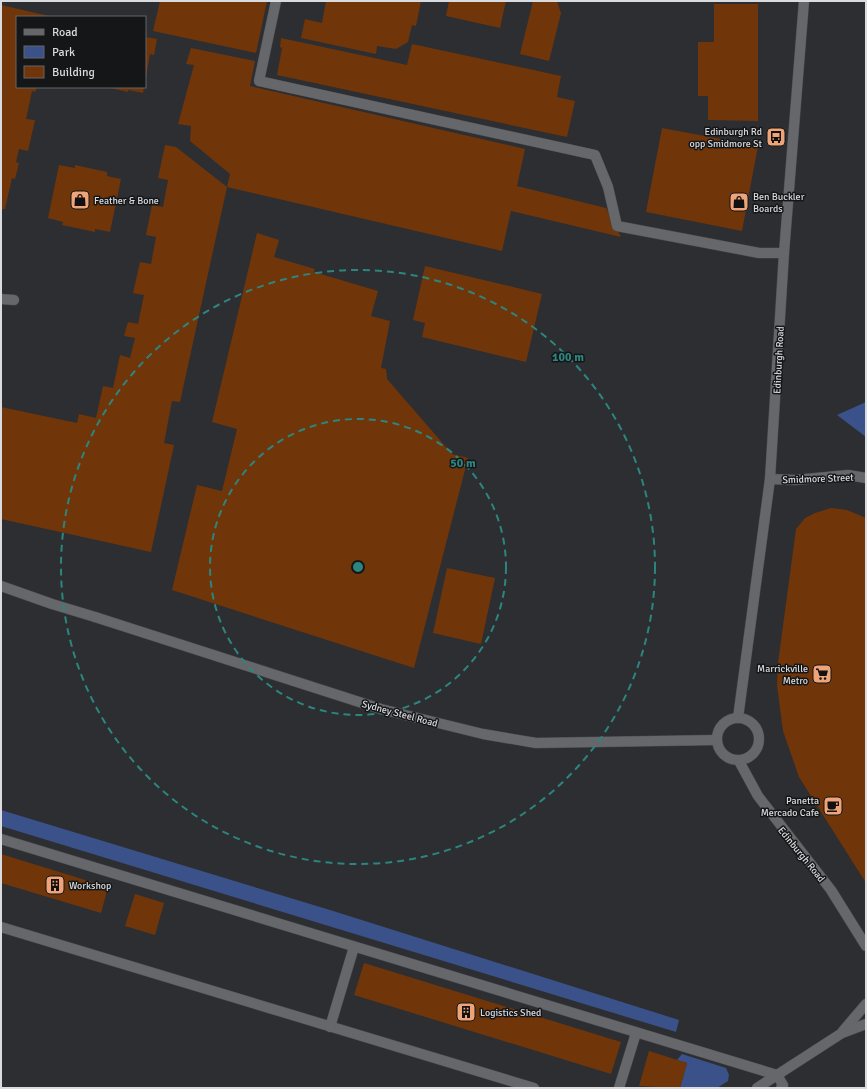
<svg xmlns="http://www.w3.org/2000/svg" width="867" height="1089" viewBox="0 0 867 1089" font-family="Signika,sans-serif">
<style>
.green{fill:#3a5289}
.building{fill:#71350a}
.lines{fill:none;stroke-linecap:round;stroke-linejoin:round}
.service-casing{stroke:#48494c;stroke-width:11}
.minor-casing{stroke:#48494c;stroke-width:11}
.tertiary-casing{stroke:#48494c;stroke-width:11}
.service{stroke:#65676b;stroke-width:10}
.minor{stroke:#65676b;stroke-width:10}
.tertiary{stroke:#65676b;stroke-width:10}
.ring{fill:none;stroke:#2d857f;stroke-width:2;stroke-dasharray:7 5}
.labels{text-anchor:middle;stroke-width:3;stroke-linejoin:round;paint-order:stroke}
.poi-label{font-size:10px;fill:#dadbde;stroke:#151618;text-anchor:start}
.street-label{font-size:10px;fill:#dadbde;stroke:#151618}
.centre{fill:#2d857f;stroke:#151618;stroke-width:2}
.ring-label{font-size:12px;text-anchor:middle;font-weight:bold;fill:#2d857f;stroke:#151618;stroke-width:3;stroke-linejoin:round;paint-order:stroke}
</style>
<rect width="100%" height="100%" fill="#2c2e31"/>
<g class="green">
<polygon points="866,402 866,437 837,415"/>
<polygon points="1,810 330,910 679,1020 676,1032 1,826"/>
<polygon points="682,1054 726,1068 729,1075 728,1081 717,1088 680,1088 687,1063 677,1060"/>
</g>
<g class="building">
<polygon points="160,1 267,1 256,53 153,31"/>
<polygon points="326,1 421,1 416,26 412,25 408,42 396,49 377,46 376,54 301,38 305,19 322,23"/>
<polygon points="449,1 506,1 500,28 446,16"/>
<polygon points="533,1 557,1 561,13 549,61 520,54"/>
<polygon points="714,4 758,4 758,121 708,120 708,96 698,96 698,42 714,42"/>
<polygon points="1,5 49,16 17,17 17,87 37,87 35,92 32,91 26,119 35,120 28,151 19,149 16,162 19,163 15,179 12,178 5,209 1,209"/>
<polygon points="145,37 157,39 154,55 150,54 146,77"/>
<polygon points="281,38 407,65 412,44 561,76 557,97 575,101 567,137 277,75 282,48 280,47"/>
<polygon points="191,48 255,61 250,86 525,149 517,186 606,208 621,237 511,211 502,251 227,187 230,174 190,141 191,126 178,124 194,65 186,64"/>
<polygon points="107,87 144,87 143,93 128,90 128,92"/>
<polygon points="662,128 758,146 742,231 646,212"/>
<polygon points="165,145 176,147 227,187 180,402 172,401 164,443 174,445 151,552 1,519 1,407 77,423 79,414 96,418 103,386 113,388 120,355 130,358 135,338 124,336 128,322 138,324 144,295 133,293 140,262 151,264 156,237 146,235 152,205 163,207 168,180 158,178"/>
<polygon points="59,165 75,168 75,165 107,172 107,176 121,179 110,232 95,229 95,232 62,225 63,222 48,218"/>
<polygon points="257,233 279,240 274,257 315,269 314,272 378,291 371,316 390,321 381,368 386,369 387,379 452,454 468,458 414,668 172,590 197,485 222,491 237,429 212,422"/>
<polygon points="425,266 542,294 526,362 422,337 425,323 413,320"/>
<polygon points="831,508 847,510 866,518 866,883 799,777 783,731 777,685 778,663 796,529 805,518 815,513"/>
<polygon points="447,568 495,578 481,644 433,633"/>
<polygon points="1,854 108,887 101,913 1,883"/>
<polygon points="135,894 164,903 155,935 125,926"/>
<polygon points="364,963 621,1042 611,1074 354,995"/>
<polygon points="649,1051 687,1063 680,1088 639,1086"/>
</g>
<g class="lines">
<defs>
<g id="service">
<polyline points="276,1 259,81 595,155 608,187 617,226 759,253 784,253"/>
<polyline points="1,586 52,604 95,617"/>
<polyline points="1,839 777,1075 783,1085 781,1088"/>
<polyline points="1,927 534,1088"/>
<polyline points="330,1027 354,947"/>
<polyline points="843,1031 866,1004"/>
<polyline points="619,1088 636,1033"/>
<polyline points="757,1088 842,1033 866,1024"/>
</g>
<g id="minor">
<polyline points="1,299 14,300"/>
<polyline points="770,479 795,480 848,475 866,478"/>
<polyline points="95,617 381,709 483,734 536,743 716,740"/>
</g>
<g id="tertiary">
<circle cx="738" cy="739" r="21"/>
<polyline points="738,718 770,479 784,253 804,1"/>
<polyline points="739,761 758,796 831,890 866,946"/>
</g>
</defs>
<use href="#service" class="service-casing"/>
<use href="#minor" class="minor-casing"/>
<use href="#tertiary" class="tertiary-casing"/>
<use href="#service" class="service"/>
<use href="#minor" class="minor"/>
<use href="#tertiary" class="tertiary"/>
</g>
<g class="ring">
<circle cx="358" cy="567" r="148"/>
<circle cx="358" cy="567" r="297"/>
</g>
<defs>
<symbol id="bus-square" viewBox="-11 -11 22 22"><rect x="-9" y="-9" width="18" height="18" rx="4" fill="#efa378" stroke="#151618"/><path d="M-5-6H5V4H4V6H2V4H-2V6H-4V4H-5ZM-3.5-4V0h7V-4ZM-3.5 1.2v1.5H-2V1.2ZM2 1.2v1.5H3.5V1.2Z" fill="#111"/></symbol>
<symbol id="shop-square" viewBox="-11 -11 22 22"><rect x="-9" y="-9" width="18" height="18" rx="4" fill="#efa378" stroke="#151618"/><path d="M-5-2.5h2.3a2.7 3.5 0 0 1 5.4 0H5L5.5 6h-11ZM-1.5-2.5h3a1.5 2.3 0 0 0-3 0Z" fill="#111"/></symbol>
<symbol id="supermarket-square" viewBox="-11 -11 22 22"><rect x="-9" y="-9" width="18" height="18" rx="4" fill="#efa378" stroke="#151618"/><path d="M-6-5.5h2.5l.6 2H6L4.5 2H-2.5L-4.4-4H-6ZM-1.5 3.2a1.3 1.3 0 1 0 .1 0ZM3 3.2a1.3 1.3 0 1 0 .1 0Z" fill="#111"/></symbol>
<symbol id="cafe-square" viewBox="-11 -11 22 22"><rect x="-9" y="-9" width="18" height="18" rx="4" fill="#efa378" stroke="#151618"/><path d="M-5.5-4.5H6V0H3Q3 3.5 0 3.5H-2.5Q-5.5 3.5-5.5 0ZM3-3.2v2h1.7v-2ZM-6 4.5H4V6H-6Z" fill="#111"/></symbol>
<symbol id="building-square" viewBox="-11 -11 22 22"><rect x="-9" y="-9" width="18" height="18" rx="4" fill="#efa378" stroke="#151618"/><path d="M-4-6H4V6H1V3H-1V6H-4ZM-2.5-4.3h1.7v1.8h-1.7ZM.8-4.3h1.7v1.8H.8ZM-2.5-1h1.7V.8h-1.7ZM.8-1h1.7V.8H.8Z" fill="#111"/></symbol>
</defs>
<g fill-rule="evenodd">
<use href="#bus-square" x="765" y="126" width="22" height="22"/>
<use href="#shop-square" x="69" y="189" width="22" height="22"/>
<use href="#shop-square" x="728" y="191" width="22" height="22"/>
<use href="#supermarket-square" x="811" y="663" width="22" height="22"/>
<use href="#cafe-square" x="822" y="795" width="22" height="22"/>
<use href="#building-square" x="44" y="874" width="22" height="22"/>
<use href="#building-square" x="455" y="1001" width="22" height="22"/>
</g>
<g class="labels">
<g class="poi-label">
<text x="762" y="135" text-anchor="end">Edinburgh Rd<tspan x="762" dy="12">opp Smidmore St</tspan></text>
<text x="753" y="200">Ben Buckler<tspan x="753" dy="12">Boards</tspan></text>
<text x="94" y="204">Feather &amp; Bone</text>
<text x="808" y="672" text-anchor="end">Marrickville<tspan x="808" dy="12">Metro</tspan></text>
<text x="819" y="804" text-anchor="end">Panetta<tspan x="819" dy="12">Mercado Cafe</tspan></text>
<text x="69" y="889">Workshop</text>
<text x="480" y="1016">Logistics Shed</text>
</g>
<g class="street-label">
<text transform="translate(778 360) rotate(-87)" y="4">Edinburgh Road</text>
<text transform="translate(818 478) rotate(-2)" y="4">Smidmore Street</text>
<text transform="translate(400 713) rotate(15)" y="4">Sydney Steel Road</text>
<text transform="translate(802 854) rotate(51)" y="4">Edinburgh Road</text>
</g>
</g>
<circle cx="358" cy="567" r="6" class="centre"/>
<g class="ring-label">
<text x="568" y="361">100 m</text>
<text x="463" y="467">50 m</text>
</g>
<rect width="867" height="1089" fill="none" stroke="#dadbde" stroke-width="4"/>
<rect x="16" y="16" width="130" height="72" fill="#151618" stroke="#646567"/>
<rect x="24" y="29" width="20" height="6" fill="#65676b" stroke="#646567"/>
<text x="52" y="36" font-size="12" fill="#dadbde">Road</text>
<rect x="24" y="46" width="20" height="12" fill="#3a5289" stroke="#646567"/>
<text x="52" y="56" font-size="12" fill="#dadbde">Park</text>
<rect x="24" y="66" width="20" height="12" fill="#71350a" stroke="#646567"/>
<text x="52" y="76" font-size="12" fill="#dadbde">Building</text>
</svg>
